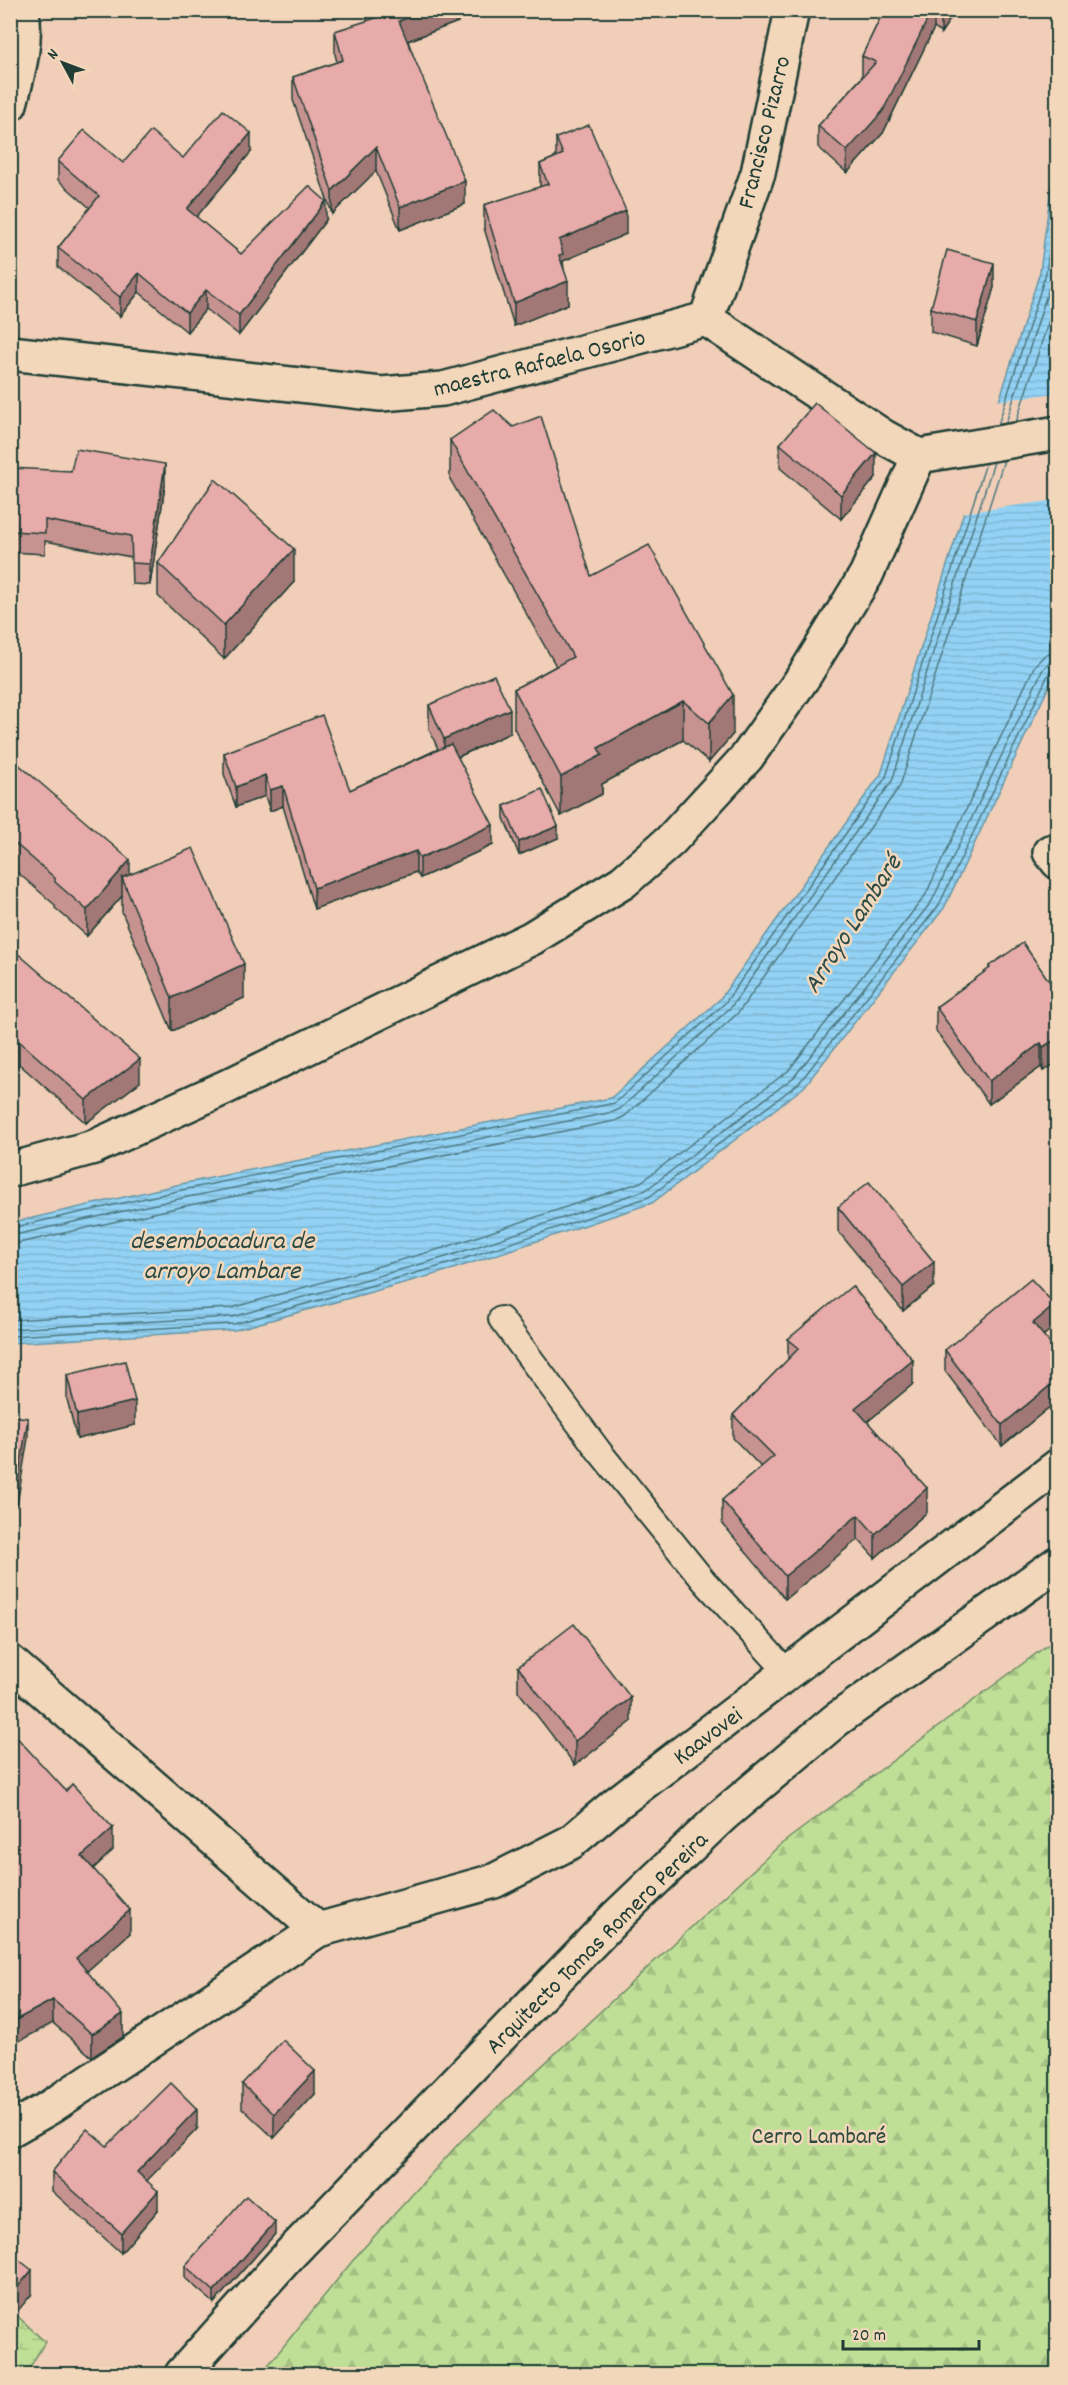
<svg xmlns="http://www.w3.org/2000/svg" width="1068" height="2385" viewBox="0 0 1068 2385" font-family="Dekko,sans-serif">
<style>
.forest{fill:url(#forest-firs);stroke:#6f8e66;stroke-width:1.5}
.wetland{fill:url(#wetland-marsh);stroke:#6f8e66;stroke-width:1.5}
.water{fill:url(#water-rules);stroke:#6596a7;stroke-width:1.5}
.pier{fill:#f1ceb7}
.lines{fill:none;stroke-linecap:round;stroke-linejoin:round}
.shore{stroke:#4d7981;stroke-width:1.5}
.lane-casing{stroke:#1f3d34;stroke-width:28}
.street-casing{stroke:#1f3d34;stroke-width:38}
.secondary-casing{stroke:#1f3d34;stroke-width:38}
.lane{stroke:#f3d7ba;stroke-width:24}
.street{stroke:#f3d7ba;stroke-width:33}
.secondary{stroke:#f3d7ba;stroke-width:33}
.wall{fill:#c79391;stroke:#1f3d34;stroke-width:1.5}
.shaded-wall{fill:#a27876;stroke:#1f3d34;stroke-width:1.5}
.building{fill:#e7aba9;stroke:#1f3d34;stroke-width:1.5}
.labels{text-anchor:middle;stroke-width:5;stroke-linejoin:round;paint-order:stroke}
.street-label{font-size:24px;fill:#1f3d34;stroke:#f3d7ba}
.park-label{font-size:24px;fill:#2f4d3e;stroke:#f3d7ba}
.water-label{font-size:26px;font-style:italic;fill:#2b4c47;stroke:#f3d7ba}
</style>
<defs>
<pattern id="forest-firs" width="22" height="20" patternUnits="userSpaceOnUse" patternTransform="scale(1.5)"><rect width="22" height="20" fill="#bfdf97"/><path d="M5 1l3.5 6h-7zM16 11l3.5 6h-7z" fill="#a4c083"/></pattern>
<pattern id="wetland-marsh" width="20" height="14" patternUnits="userSpaceOnUse" patternTransform="scale(1.5)"><rect width="20" height="14" fill="#bfdf97"/><path d="M1 5h8M5 5V1M11 12h8M15 12V8" fill="none" stroke="#a4c083"/></pattern>
<pattern id="water-rules" width="6" height="5" patternUnits="userSpaceOnUse" patternTransform="scale(1.5)"><rect width="6" height="5" fill="#93d2f4"/><path d="M0 2.5h6" fill="none" stroke="#7eb5d2"/></pattern>
</defs>
<rect width="100%" height="100%" fill="#f1ceb7"/>
<filter id="ink" filterUnits="userSpaceOnUse"><feTurbulence type="fractalNoise" baseFrequency=".0167" numOctaves="2"/><feDisplacementMap in="SourceGraphic" scale="12" xChannelSelector="R" yChannelSelector="G"/><feConvolveMatrix kernelMatrix="1 2 1 2 8 2 1 2 1" color-interpolation-filters="sRGB"/></filter>
<g filter="url(#ink)">
<polygon class="forest" points="1057,1638 1057,2374 261,2374 359,2253 461,2141 780,1845"/>
<polygon class="wetland" points="10,2309 45,2342 26,2374 11,2374"/>
<polygon class="water" points="1057,142 1057,669 944,908 804,1087 652,1203 450,1270 235,1330 11,1343 10,1223 181,1184 611,1098 720,999 881,774 1040,272"/>
<polygon class="pier" points="1057,393 1057,500 961,513 996,401"/>
<g class="lines">
<g class="shore">
<polyline points="1016,422 1058,292"/>
<polyline points="1006,423 1053,275 1058,245"/>
<polyline points="998,425 1046,273 1058,188"/>
<polyline points="10,1228 182,1190 615,1103 725,1003 886,777 986,463"/>
<polyline points="10,1236 183,1198 613,1112 620,1109 731,1007 892,781 994,462"/>
<polyline points="10,1245 185,1206 615,1121 625,1116 738,1013 900,786 1004,460"/>
<polyline points="10,1320 231,1308 443,1248 641,1182 788,1071 925,896 1035,665 1045,655 1058,652"/>
<polyline points="10,1329 232,1317 446,1257 646,1190 794,1077 932,901 1043,669 1049,663 1058,661"/>
<polyline points="10,1336 234,1324 448,1264 649,1197 799,1083 939,905 1049,673 1058,669"/>
</g>
<defs>
<polyline id="lane" points="501,1319 599,1451 704,1581 789,1674"/>
<g id="street">
<path d="M10 104C18 73 27 43 22 10"/>
<polyline points="10,353 381,394 443,389 706,319 884,437 919,456"/>
<polyline points="1050,852 1058,862"/>
<polyline points="10,1170 94,1147 226,1087 532,938 623,882 670,841 747,757 804,676 866,575 919,456 1058,433"/>
<polyline points="10,1662 318,1930"/>
<polyline points="10,2130 47,2109 318,1930 494,1881 571,1842 617,1803 1058,1466"/>
<polyline points="182,2374 290,2254 616,1917 723,1815 836,1720 1058,1563"/>
</g>
<polyline id="secondary" points="706,319 758,173 792,10"/>
</defs>
<use href="#lane" class="lane-casing"/>
<use href="#street" class="street-casing"/>
<use href="#secondary" class="secondary-casing"/>
<use href="#lane" class="lane"/>
<use href="#street" class="street"/>
<use href="#secondary" class="secondary"/>
</g>
<g class="wall">
<polygon points="363,10 458,10 458,22 408,41 465,204 400,230 376,171 332,214 293,100 293,77 337,62 335,54 335,31 368,21"/>
<polygon points="884,10 956,10 941,33 934,28 883,133 847,173 818,147 818,126 862,77 862,56"/>
<polygon points="556,138 626,234 563,261 568,304 514,326 484,228 484,205 540,187 540,164 556,157"/>
<polygon points="251,152 196,217 241,254 326,220 239,335 206,309 187,332 139,292 120,316 58,267 58,248 90,208 58,180 58,161 123,163"/>
<polygon points="994,287 977,346 931,332 931,308"/>
<polygon points="450,440 591,576 733,734 709,762 683,740 602,784 602,794 561,816 514,728 514,689 556,666 450,479"/>
<polygon points="780,444 876,477 841,519 780,468"/>
<polygon points="10,468 165,485 150,585 132,584 131,557 45,541 45,554 10,552"/>
<polygon points="158,563 294,582 224,659 158,596"/>
<polygon points="429,705 510,733 458,757 493,845 420,878 416,872 314,909 283,806 270,811 265,796 236,807 224,774 224,753 350,790 438,749 429,729"/>
<polygon points="10,736 13,759 130,875 244,998 172,1031 122,912 122,896 87,936 55,908 55,905 10,866"/>
<polygon points="504,806 558,838 519,855 504,818"/>
<polygon points="10,957 140,1082 86,1123 19,1064 10,1074"/>
<polygon points="989,966 1058,994 1058,1062 1043,1071 1041,1067 989,1104 936,1031 936,1007 989,969"/>
<polygon points="838,1207 934,1286 903,1311 838,1231"/>
<polygon points="1055,1326 1043,1336 1058,1353 1058,1400 1002,1446 945,1371 945,1350"/>
<polygon points="788,1339 913,1384 867,1422 927,1512 875,1558 858,1539 785,1599 722,1523 722,1500 761,1467 733,1438 733,1415 788,1360"/>
<polygon points="67,1375 135,1425 77,1439 67,1399"/>
<polygon points="518,1667 631,1722 575,1765 518,1691"/>
<polygon points="10,1730 113,1850 93,1869 130,1933 87,1971 123,2037 92,2057 53,2023"/>
<polygon points="242,2084 315,2094 274,2138 242,2108"/>
<polygon points="197,2129 147,2180 158,2210 121,2253 52,2191 52,2172 107,2146"/>
<polygon points="275,2234 214,2303 185,2278 185,2266"/>
</g>
<g class="shaded-wall">
<polygon points="427,10 458,10 458,22 399,44 399,21"/>
<polygon points="932,10 934,10 934,28 883,133 847,173 847,151"/>
<polygon points="941,10 956,10 941,33"/>
<polygon points="251,133 251,152 187,228 187,209"/>
<polygon points="376,147 376,171 332,214 332,191"/>
<polygon points="465,181 465,204 400,230 400,207"/>
<polygon points="326,201 326,220 239,335 239,315"/>
<polygon points="626,211 626,234 563,261 563,276 559,278 559,240"/>
<polygon points="994,263 994,287 977,346 977,322"/>
<polygon points="139,273 139,292 120,316 120,297"/>
<polygon points="568,281 568,304 514,326 514,303"/>
<polygon points="206,290 206,309 187,332 187,313"/>
<polygon points="876,453 876,477 841,519 841,495"/>
<polygon points="165,464 165,485 150,585 150,564"/>
<polygon points="294,549 294,582 224,659 224,625"/>
<polygon points="733,695 733,734 709,762 709,723"/>
<polygon points="683,701 683,740 602,784 602,794 561,816 561,777 598,748"/>
<polygon points="510,709 510,733 444,763 444,739"/>
<polygon points="13,738 13,764 10,768 10,742"/>
<polygon points="265,775 265,796 236,807 236,787"/>
<polygon points="283,786 283,806 270,811 270,790"/>
<polygon points="493,825 493,845 420,878 420,858"/>
<polygon points="558,826 558,838 519,855 519,842"/>
<polygon points="416,851 416,872 314,909 314,888"/>
<polygon points="130,860 130,886 122,878 122,896 87,936 87,910"/>
<polygon points="244,964 244,998 172,1031 172,998"/>
<polygon points="1058,1038 1058,1062 1043,1071 1043,1047"/>
<polygon points="19,1041 19,1064 10,1074 10,1051"/>
<polygon points="1041,1043 1041,1067 989,1104 989,1081"/>
<polygon points="140,1059 140,1082 86,1123 86,1100"/>
<polygon points="934,1262 934,1286 903,1311 903,1287"/>
<polygon points="1055,1305 1055,1326 1033,1344 1033,1323"/>
<polygon points="913,1360 913,1384 855,1432 855,1408"/>
<polygon points="1058,1379 1058,1400 1002,1446 1002,1425"/>
<polygon points="135,1401 135,1425 77,1439 77,1415"/>
<polygon points="28,1418 28,1438 17,1505 10,1512 10,1493"/>
<polygon points="927,1488 927,1512 875,1558 875,1534"/>
<polygon points="858,1515 858,1539 785,1599 785,1576"/>
<polygon points="631,1698 631,1722 575,1765 575,1741"/>
<polygon points="113,1828 113,1850 82,1879 82,1856"/>
<polygon points="130,1910 130,1933 76,1981 76,1958"/>
<polygon points="53,2000 53,2023 10,2046 10,2023"/>
<polygon points="123,2014 123,2037 92,2057 92,2034"/>
<polygon points="315,2071 315,2094 274,2138 274,2114"/>
<polygon points="197,2109 197,2129 137,2191 137,2172"/>
<polygon points="158,2191 158,2210 121,2253 121,2233"/>
<polygon points="275,2222 275,2234 214,2303 214,2291"/>
<polygon points="32,2270 32,2294 10,2320 10,2296"/>
</g>
<g class="building">
<polygon points="373,10 427,10 399,21 465,181 400,207 376,147 332,191 293,77 343,60 335,31 376,18"/>
<polygon points="884,10 932,10 883,111 847,151 818,126 876,62 862,56"/>
<polygon points="223,110 251,133 187,209 241,254 309,186 326,201 239,315 206,290 187,313 139,273 120,297 58,248 99,196 58,161 84,130 123,163 151,131 183,158"/>
<polygon points="589,125 626,211 559,240 563,254 559,255 568,281 514,303 484,205 548,184 540,164 563,154 556,138"/>
<polygon points="947,250 994,263 977,322 931,308"/>
<polygon points="815,403 876,453 841,495 780,444"/>
<polygon points="494,410 513,427 541,416 591,576 649,545 733,695 709,723 683,701 598,748 602,755 561,777 514,689 573,657 450,440"/>
<polygon points="76,449 165,464 150,564 132,563 131,536 45,520 45,533 10,531 10,468 71,471"/>
<polygon points="215,479 294,549 224,625 158,563"/>
<polygon points="494,675 510,709 444,739 429,705"/>
<polygon points="322,715 350,790 451,744 493,825 420,858 416,851 314,888 283,786 270,790 265,775 236,787 224,753"/>
<polygon points="10,757 130,860 87,910 55,882 55,878 10,839"/>
<polygon points="542,789 558,826 519,842 504,806"/>
<polygon points="193,848 244,964 172,998 122,878"/>
<polygon points="1023,943 1058,994 1058,1038 1043,1047 1041,1043 989,1081 936,1007 990,968 989,966"/>
<polygon points="16,952 140,1059 86,1100 19,1041 10,1051 10,957"/>
<polygon points="869,1182 934,1262 903,1287 838,1207"/>
<polygon points="1031,1279 1055,1305 1033,1323 1058,1353 1058,1379 1002,1425 945,1350"/>
<polygon points="852,1286 913,1360 855,1408 927,1488 875,1534 858,1515 785,1576 722,1500 774,1456 733,1415 799,1348 788,1339"/>
<polygon points="125,1361 135,1401 77,1415 67,1375"/>
<polygon points="10,1416 28,1418 17,1486 10,1493"/>
<polygon points="574,1624 631,1698 575,1741 518,1667"/>
<polygon points="10,1730 66,1791 72,1784 113,1828 82,1856 130,1910 76,1958 123,2014 92,2034 53,2000 10,2023"/>
<polygon points="283,2040 315,2071 274,2114 242,2084"/>
<polygon points="171,2083 197,2109 137,2172 158,2191 121,2233 52,2172 87,2129 107,2146"/>
<polygon points="246,2196 275,2222 214,2291 185,2266"/>
<polygon points="10,2253 32,2270 10,2296"/>
</g>
</g>
<g class="labels">
<g class="street-label">
<text transform="translate(763 132) rotate(-76)" y="8">Francisco Pizarro</text>
<text transform="translate(539 362) rotate(-14)" y="8">maestra Rafaela Osorio</text>
<text transform="translate(707 1735) rotate(-37)" y="8">Kaavovei</text>
<text transform="translate(596 1942) rotate(-45)" y="8">Arquitecto Tomas Romero Pereira</text>
</g>
<g class="park-label">
<text x="819" y="2143">Cerro Lambaré</text>
</g>
<g class="water-label">
<text transform="translate(851 923) rotate(-57)" y="9">Arroyo Lambaré</text>
<text x="222" y="1248">desembocadura de<tspan x="222" dy="30">arroyo Lambare</tspan></text>
</g>
</g>
<rect width="1068" height="2385" fill="none" stroke="#f3d7ba" stroke-width="36"/>
<rect x="18" y="18" width="1032" height="2349" fill="none" stroke="#1f3d34" stroke-width="2" filter="url(#ink)"/>
<g transform="translate(63 63) rotate(311)" stroke="#f3d7ba" stroke-width="4.5" paint-order="stroke">
<path d="M0-4.5L10 22L0 15L-10 22Z" fill="#1f3d34"/>
<text y="-9" font-size="16" font-weight="bold" text-anchor="middle" fill="#1f3d34">N</text>
</g>
<path d="M843 2340v9h136v-9" fill="none" stroke="#1f3d34" stroke-width="3"/>
<text x="852" y="2340" font-size="18" fill="#1f3d34" stroke="#f3d7ba" stroke-width="4.5" paint-order="stroke">20 m</text>
</svg>
